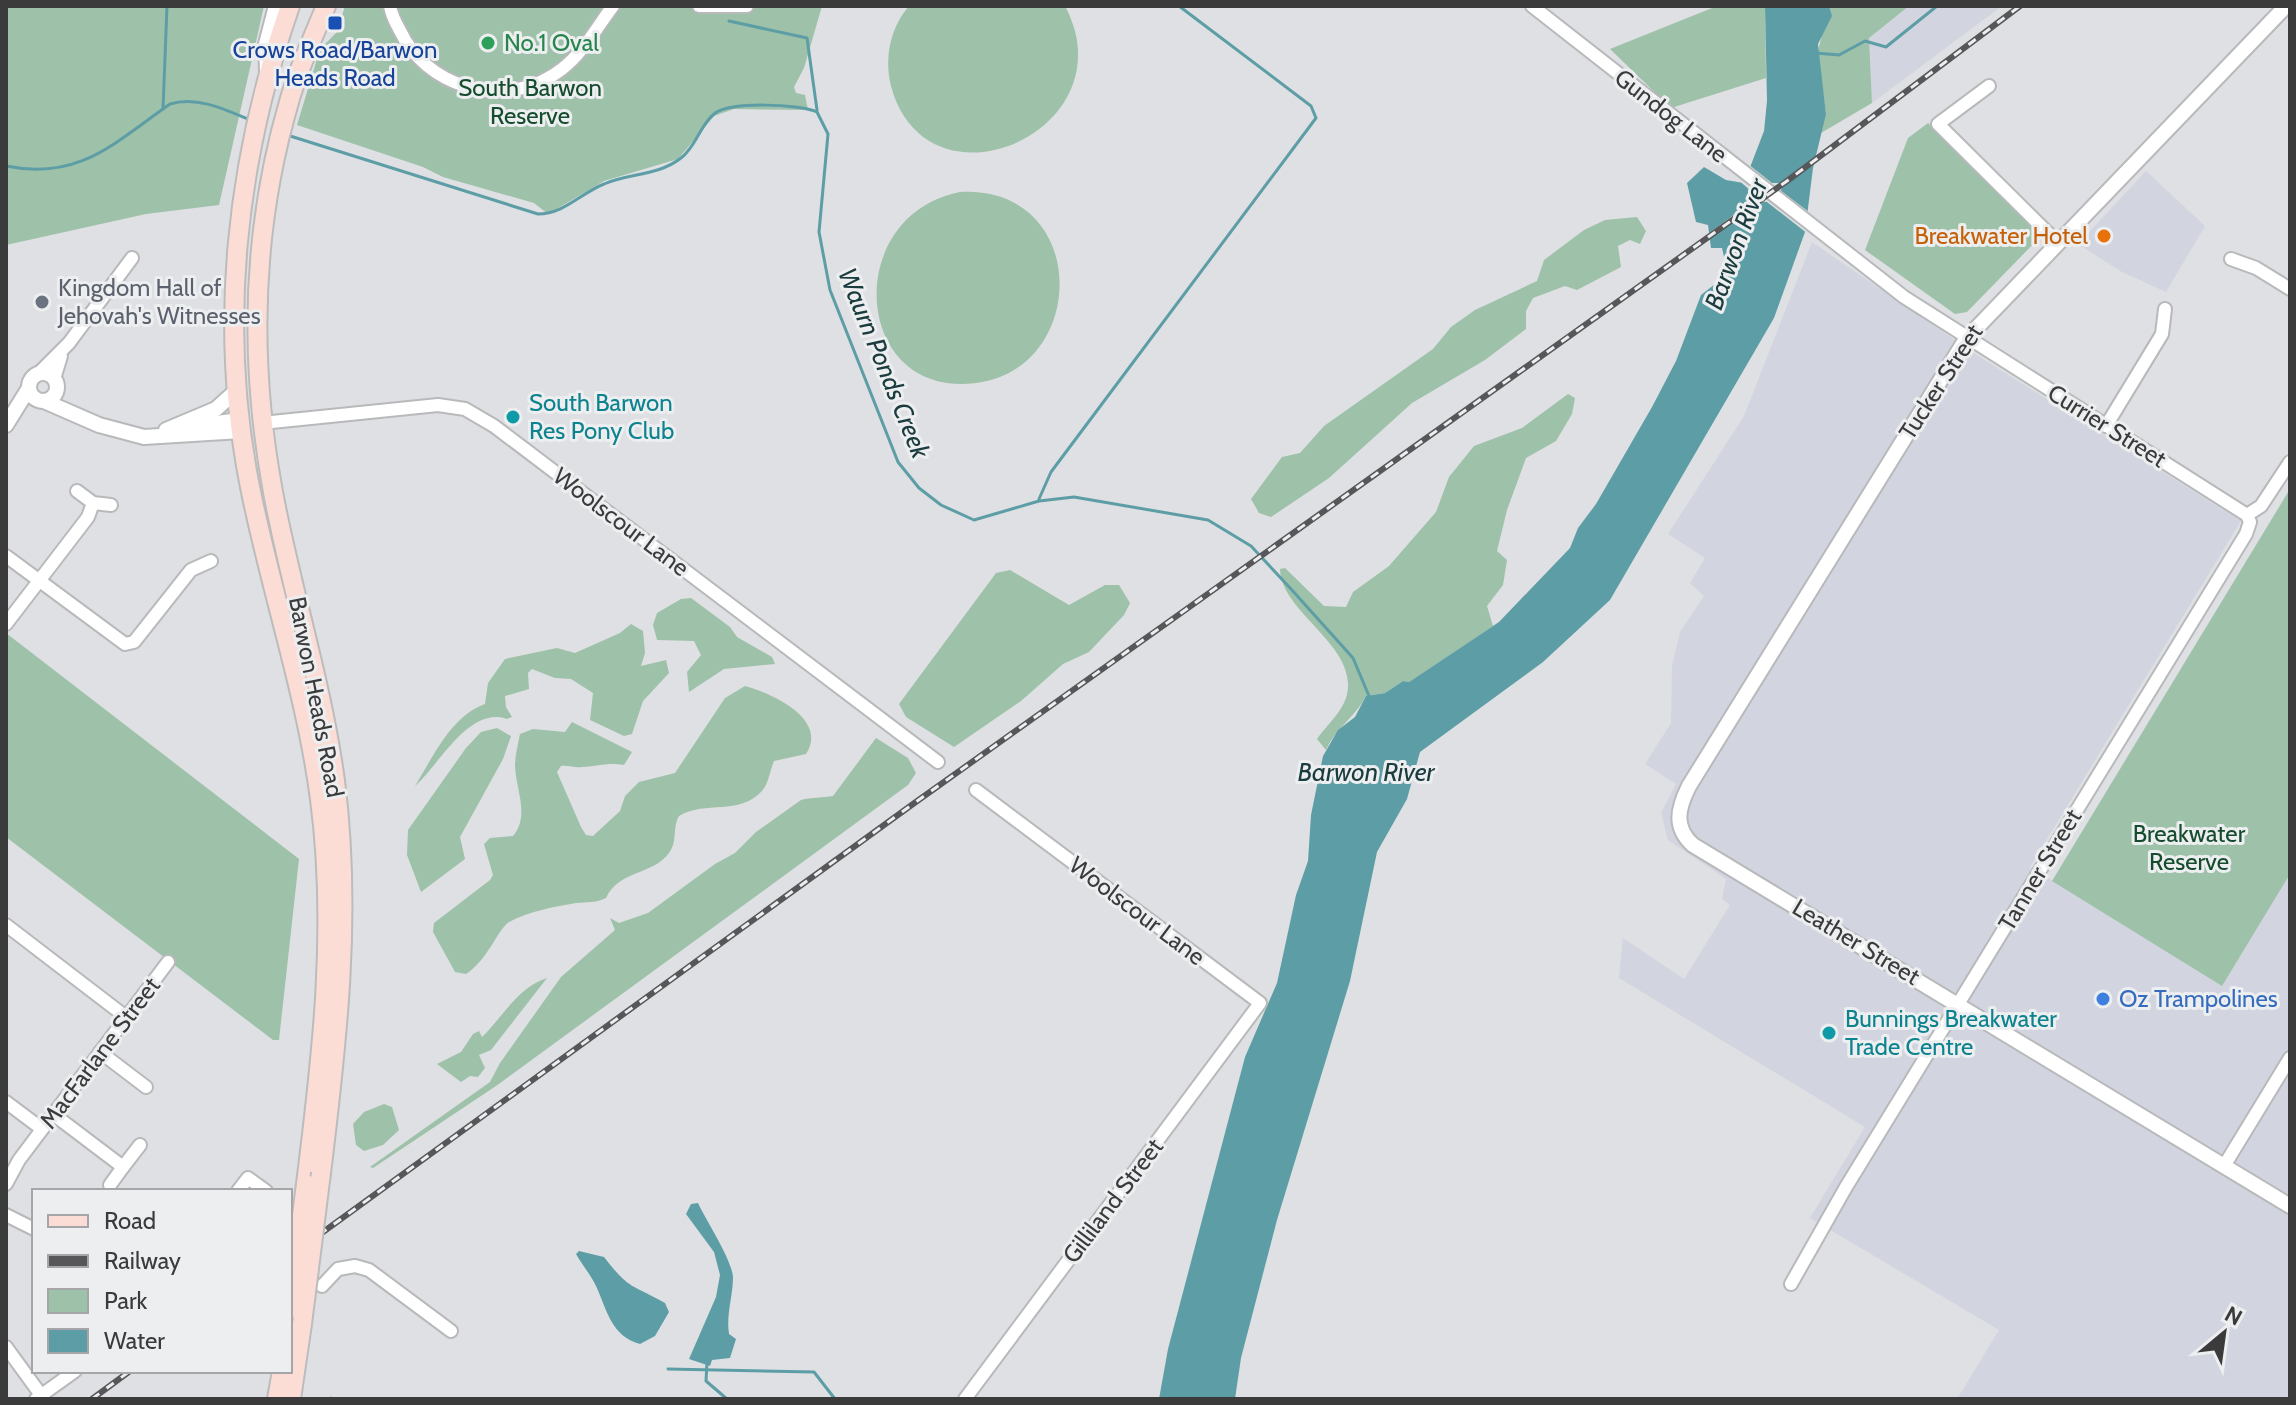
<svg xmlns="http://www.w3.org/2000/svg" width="2296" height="1405" viewBox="0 0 2296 1405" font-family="Cabin,sans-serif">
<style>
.built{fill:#d2d5df}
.green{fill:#9ec1a9}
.water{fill:#5d9ea6}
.pier{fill:#dfe0e3}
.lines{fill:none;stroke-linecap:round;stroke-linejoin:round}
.stream{stroke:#5d9ea6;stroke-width:3}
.minor-casing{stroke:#b8b9bb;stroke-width:16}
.tertiary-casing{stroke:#b8b9bb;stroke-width:18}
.primary-casing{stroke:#bcbcbd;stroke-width:22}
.minor{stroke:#fff;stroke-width:12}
.tertiary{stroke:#fff;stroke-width:14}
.primary{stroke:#fcddd6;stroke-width:18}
.rail-casing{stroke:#575759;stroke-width:6}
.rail{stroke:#edeef0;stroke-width:3;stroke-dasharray:9;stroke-linecap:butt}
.primary-bridge-casing{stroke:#bcbcbd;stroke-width:22;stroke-linecap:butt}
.primary-bridge{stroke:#fcddd6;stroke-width:18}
.transit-dot{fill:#1a4fb4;stroke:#edeef0;stroke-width:3}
.leisure-dot{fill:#2e9e5b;stroke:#edeef0;stroke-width:3}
.food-dot{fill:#e8710a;stroke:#edeef0;stroke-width:3}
.worship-dot{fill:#6b7280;stroke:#edeef0;stroke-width:3}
.culture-dot{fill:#0f9aa8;stroke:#edeef0;stroke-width:3}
.shop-dot{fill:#3f7fe0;stroke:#edeef0;stroke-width:3}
.labels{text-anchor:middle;stroke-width:6;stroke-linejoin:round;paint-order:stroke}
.leisure-label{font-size:24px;fill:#27864d;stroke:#edeef0;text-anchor:start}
.transit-label{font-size:24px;fill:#164399;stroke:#edeef0}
.park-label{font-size:24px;fill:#144c2d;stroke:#edeef0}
.street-label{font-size:24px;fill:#3b3b3c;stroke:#edeef0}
.food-label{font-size:24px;fill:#c56008;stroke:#edeef0;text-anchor:end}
.worship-label{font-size:24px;fill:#5b616d;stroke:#edeef0;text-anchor:start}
.culture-label{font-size:24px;fill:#0d838f;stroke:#edeef0;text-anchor:start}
.shop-label{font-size:24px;fill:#366cbe;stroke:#edeef0;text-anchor:start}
.water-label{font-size:26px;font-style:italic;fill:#1b3c3f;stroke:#edeef0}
</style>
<rect width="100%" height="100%" fill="#dfe0e3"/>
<g class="built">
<polygon points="1909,6 2002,6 1872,103 1869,38"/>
<polygon points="2146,171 2205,226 2166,292 2122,272 2078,244"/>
<polygon points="1812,242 1975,354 2241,521 2030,867 2222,985 2290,874 2290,1399 1957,1399 1999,1330 1810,1218 1865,1127 1619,978 1623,938 1684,979 1730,905 1722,899 1726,879 1668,840 1661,813 1676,784 1645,764 1671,723 1672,666 1680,632 1704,596 1690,583 1705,558 1668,534 1744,416"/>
</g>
<g class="green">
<polygon points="6,6 264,6 219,205 146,214 6,245"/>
<polygon points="345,6 822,6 804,68 794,87 796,93 805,95 808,110 734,109 714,116 678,159 604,181 548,214 534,203 443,177 423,167 297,125 320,49 337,32"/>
<path d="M909 6H1065C1131 130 927 220 891 86 884 58 890 28 909 6Z"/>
<polygon points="1717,6 1765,6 1766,78 1671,108 1610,49"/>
<polygon points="1829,6 1909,6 1869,38 1872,103 1821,133 1816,154 1751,167 1756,154 1826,114 1818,51"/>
<polygon points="1928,123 2042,235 1967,312 1955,314 1865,250 1908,138"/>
<path d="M960 192C1090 185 1090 369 976 383 852 399 841 215 960 192Z"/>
<polygon points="1637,217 1646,231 1640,244 1630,240 1618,246 1621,267 1577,290 1565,286 1533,298 1526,311 1526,329 1485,360 1412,403 1329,478 1271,517 1259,513 1251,499 1282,457 1300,453 1324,426 1433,349 1451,327 1475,310 1537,281 1544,260 1584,230 1605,220"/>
<path d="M1568 394 1575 398 1572 414 1556 441 1526 458 1507 510 1497 551 1507 560 1503 585 1487 606 1493 626 1409 682 1403 681 1385 693 1366 696C1355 717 1336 728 1326 750L1317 739C1326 726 1341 713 1346 698 1362 647 1281 614 1280 569L1285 568 1324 606 1346 607 1353 592 1389 566 1436 512 1449 477 1474 446 1522 428Z"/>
<polygon points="2290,489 2290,874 2222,986 2052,881"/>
<polygon points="1010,570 1069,605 1105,585 1119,585 1130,603 1124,615 1089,652 1063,664 1021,701 954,747 906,717 899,704 996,573"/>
<polygon points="691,598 730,627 737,637 772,657 775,664 724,669 689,692 687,672 701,655 694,641 657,640 653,625 657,613 681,599"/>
<path d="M631 624 643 631 645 653 641 666 666 660 669 673 643 701 632 734 624 736 590 720 593 693 571 679 555 678 532 669 528 673 529 689 505 696 506 707 512 717 507 719C469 706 440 764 415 786 433 757 451 716 485 704L488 683 505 659 557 648 575 653 620 633Z"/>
<polygon points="6,633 299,859 279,1040 273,1040 6,837"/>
<path d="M745 686C771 693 829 719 806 754L774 761C770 770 769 783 762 791 739 816 706 800 679 816 672 828 678 841 669 853 653 875 619 870 606 898 597 903 586 902 576 903 554 907 529 911 509 922 498 929 488 960 466 974L455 972 433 932 434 923 490 880 493 875 484 844 490 838 513 836C530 816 516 790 515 766 515 756 518 744 520 734L533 729 565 732 572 722 632 752 624 765C608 762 599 766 582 767 575 768 569 765 561 766L557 772 581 827 586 835 593 836 620 811 625 796 639 782 675 773 725 698Z"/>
<polygon points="497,728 511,736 503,759 460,837 465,859 421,892 407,855 408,830 466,748 481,732"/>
<path d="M876 738 908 758 916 773 908 785 496 1086 373 1168 370 1167 490 1082 500 1063 561 977 615 930 610 918 619 923 648 913 715 864 735 853 756 832 801 800C811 797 823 798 833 796Z"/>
<path d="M547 978 491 1050 479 1055 485 1068 478 1077 470 1076 461 1082 437 1064 461 1052 473 1034 479 1031 482 1037C502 1018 518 987 547 978Z"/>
<polygon points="384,1104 392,1107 399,1130 383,1145 364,1151 356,1145 353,1124 364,1112"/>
</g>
<g class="water">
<polygon points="1765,6 1829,6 1832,16 1818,44 1826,114 1813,168 1805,232 1774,318 1610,600 1543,662 1420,752 1407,799 1377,852 1350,981 1277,1220 1241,1358 1235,1399 1159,1399 1168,1349 1245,1057 1277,983 1296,895 1308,861 1311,815 1323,756 1338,730 1355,717 1366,696 1385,693 1403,681 1409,682 1499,622 1570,548 1578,528 1596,504 1652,407 1676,361 1701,295 1715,284 1726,266 1722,248 1711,248 1708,225 1696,222 1687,183 1704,167 1726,180 1744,183 1764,131 1767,101"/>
<path d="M698 1203C707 1222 732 1260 733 1277 733 1296 726 1314 729 1334L736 1339 730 1358 712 1360 710 1366 689 1359 716 1297 720 1275 714 1252 686 1214 691 1204Z"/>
<path d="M579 1251 604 1257C630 1290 629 1283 665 1303L669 1312 655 1336 640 1344C611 1336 607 1310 596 1286 591 1275 582 1265 576 1254Z"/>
</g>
<polygon class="pier" points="1821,153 1819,159 1782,186 1781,191 1813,215 1808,234 1767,202 1761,201 1706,241 1705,236 1758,197 1736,178 1741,179 1748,164 1772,183 1780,183"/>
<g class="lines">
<g class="stream">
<polyline points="729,21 807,38 817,110"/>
<polyline points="1816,53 1839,55 1865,41 1886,47 1937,6"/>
<polyline points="163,109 167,6"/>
<path d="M287 135 538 214C564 214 581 193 604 184 629 173 658 176 681 158 696 147 700 125 714 114 730 101 799 104 817 112L828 134 819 232 830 290 898 462 919 488 941 505 974 520 1039 501 1074 497 1208 520 1251 546 1291 589 1353 658 1369 696"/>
<path d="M6 166C79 181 114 143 170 104 197 96 224 109 250 120"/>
<polyline points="1039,499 1051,472 1316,118 1311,106 1179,6"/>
<polyline points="707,1362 706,1381 727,1399"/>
<polyline points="668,1369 814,1372 835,1399"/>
<polyline points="331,1398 332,1399"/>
</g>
<defs>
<g id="minor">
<path d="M390 6C392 19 399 28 405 40 437 93 512 108 562 69 583 53 597 27 613 6"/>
<polyline points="699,6 747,6"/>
<polyline points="1532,6 1904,297 2247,515"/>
<polyline points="1989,86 1938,124 2057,242"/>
<polyline points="2231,259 2256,268 2290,289"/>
<polyline points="39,373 69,343 132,258"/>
<polyline points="54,379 61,356"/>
<polyline points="262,423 438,405 465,409 494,426 938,762"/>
<polyline points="2106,426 2162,334 2165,309"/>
<polyline points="77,491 93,503 111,505"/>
<polyline points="2247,515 2261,506 2290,462"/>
<polyline points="6,556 125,644 134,642 191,570 211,561"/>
<polyline points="6,624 88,517 93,503"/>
<polyline points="6,925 126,1017"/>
<polyline points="100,1052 146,1087"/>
<polyline points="6,1102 42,1129"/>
<polyline points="53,1114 123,1167 110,1185"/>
<polyline points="2224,1166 2290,1058"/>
<polyline points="123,1167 140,1145"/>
<polyline points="6,1184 19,1160 168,962"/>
<polyline points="238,1191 248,1178 266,1191"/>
<polyline points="6,1215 34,1229"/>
<polyline points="1791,1284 1846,1187 2246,534 2250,522 2247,515"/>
<polyline points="322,1286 338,1269 355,1266 369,1270 451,1331"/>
<polyline points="6,1347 41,1395"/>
<polyline points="36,1399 75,1371"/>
<polyline points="965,1399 1260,1003 976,790"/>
</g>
<g id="tertiary">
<path d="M2286 6 1966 339 1689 786C1678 808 1673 827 1693 845L2290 1206"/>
<polyline points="267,71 266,44 276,6"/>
<circle cx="43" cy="387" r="14"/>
<polyline points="44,401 99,425 144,437 241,431"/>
<polyline points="6,425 29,388"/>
<polyline points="194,426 240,420"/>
<polyline points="166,430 216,409 237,390"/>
</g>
<g id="primary">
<path d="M290 6C236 161 218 326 250 487 271 592 306 693 320 799 337 928 322 1056 306 1184"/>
<path d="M321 1173C337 1043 352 913 335 781 322 683 291 589 273 492 249 362 252 229 289 102 298 69 313 38 326 6"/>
<polyline points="277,1399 282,1371"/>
<polyline points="291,1399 302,1324"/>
</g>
</defs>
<use href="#minor" class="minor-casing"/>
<use href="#tertiary" class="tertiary-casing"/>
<use href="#primary" class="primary-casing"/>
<use href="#minor" class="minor"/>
<use href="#tertiary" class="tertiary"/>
<use href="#primary" class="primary"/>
<defs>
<g id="rail">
<polyline points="290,1256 913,804 1787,181 2020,6"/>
<polyline points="92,1399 130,1371"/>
</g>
</defs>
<use href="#rail" class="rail-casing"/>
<use href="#rail" class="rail"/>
<defs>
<g id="primary-bridge">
<polyline points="290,1309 306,1184"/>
<polyline points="302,1324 321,1173"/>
</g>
</defs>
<use href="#primary-bridge" class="primary-bridge-casing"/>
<use href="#primary-bridge" class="primary-bridge"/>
</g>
<rect class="transit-dot" x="327" y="15" width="16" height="16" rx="4"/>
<circle class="leisure-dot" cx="488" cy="43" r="8"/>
<circle class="food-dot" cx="2104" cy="236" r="8"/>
<circle class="worship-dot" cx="42" cy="302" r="8"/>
<g class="culture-dot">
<circle cx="513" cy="417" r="8"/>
<circle cx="1829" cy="1033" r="8"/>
</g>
<circle class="shop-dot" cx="2103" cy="999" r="8"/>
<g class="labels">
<g class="leisure-label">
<text x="504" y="51">No.1 Oval</text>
</g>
<g class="transit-label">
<text x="335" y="58">Crows Road/Barwon<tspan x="335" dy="28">Heads Road</tspan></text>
</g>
<g class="park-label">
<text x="530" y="96">South Barwon<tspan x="530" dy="28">Reserve</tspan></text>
<text x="2189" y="842">Breakwater<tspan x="2189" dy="28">Reserve</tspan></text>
</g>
<g class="street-label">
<text transform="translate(1671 116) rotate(38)" y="8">Gundog Lane</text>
<text transform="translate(1941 382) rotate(-57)" y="8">Tucker Street</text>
<text transform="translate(2107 426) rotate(32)" y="8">Currier Street</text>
<text transform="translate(621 522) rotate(37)" y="8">Woolscour Lane</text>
<text transform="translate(316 697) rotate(79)" y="8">Barwon Heads Road</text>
<text transform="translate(2040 870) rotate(-59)" y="8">Tanner Street</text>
<text transform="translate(1137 911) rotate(37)" y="8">Woolscour Lane</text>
<text transform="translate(1856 942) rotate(31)" y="8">Leather Street</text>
<text transform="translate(100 1053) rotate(-53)" y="8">MacFarlane Street</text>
<text transform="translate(1113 1201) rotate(-53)" y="8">Gilliland Street</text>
</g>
<g class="food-label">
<text x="2088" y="244">Breakwater Hotel</text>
</g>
<g class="worship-label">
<text x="58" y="296">Kingdom Hall of<tspan x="58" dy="28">Jehovah's Witnesses</tspan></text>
</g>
<g class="culture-label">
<text x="529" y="411">South Barwon<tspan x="529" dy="28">Res Pony Club</tspan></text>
<text x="1845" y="1027">Bunnings Breakwater<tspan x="1845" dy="28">Trade Centre</tspan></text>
</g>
<g class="shop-label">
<text x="2119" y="1007">Oz Trampolines</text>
</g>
<g class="water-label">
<text transform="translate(1736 244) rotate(-70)" y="9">Barwon River</text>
<text transform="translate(884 363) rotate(68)" y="9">Waurn Ponds Creek</text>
<text x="1366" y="781">Barwon River</text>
</g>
</g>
<rect width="2296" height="1405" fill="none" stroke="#3b3b3c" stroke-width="16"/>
<rect x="32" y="1189" width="260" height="184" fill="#edeef0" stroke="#a6a6a8" stroke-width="2"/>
<rect x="48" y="1215" width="40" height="12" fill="#fcddd6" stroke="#a6a6a8" stroke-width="2"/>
<text x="104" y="1229" font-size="24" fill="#3b3b3c">Road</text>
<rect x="48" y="1255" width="40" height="12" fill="#575759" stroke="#a6a6a8" stroke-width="2"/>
<text x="104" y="1269" font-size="24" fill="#3b3b3c">Railway</text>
<rect x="48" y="1289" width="40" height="24" fill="#9ec1a9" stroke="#a6a6a8" stroke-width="2"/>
<text x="104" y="1309" font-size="24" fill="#3b3b3c">Park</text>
<rect x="48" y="1329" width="40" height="24" fill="#5d9ea6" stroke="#a6a6a8" stroke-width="2"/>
<text x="104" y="1349" font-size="24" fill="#3b3b3c">Water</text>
<g transform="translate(2224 1333) rotate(29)" stroke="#edeef0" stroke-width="6" paint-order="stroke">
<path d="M0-6L14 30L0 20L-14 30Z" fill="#3b3b3c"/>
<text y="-12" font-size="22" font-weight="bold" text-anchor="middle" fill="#3b3b3c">N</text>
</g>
</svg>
